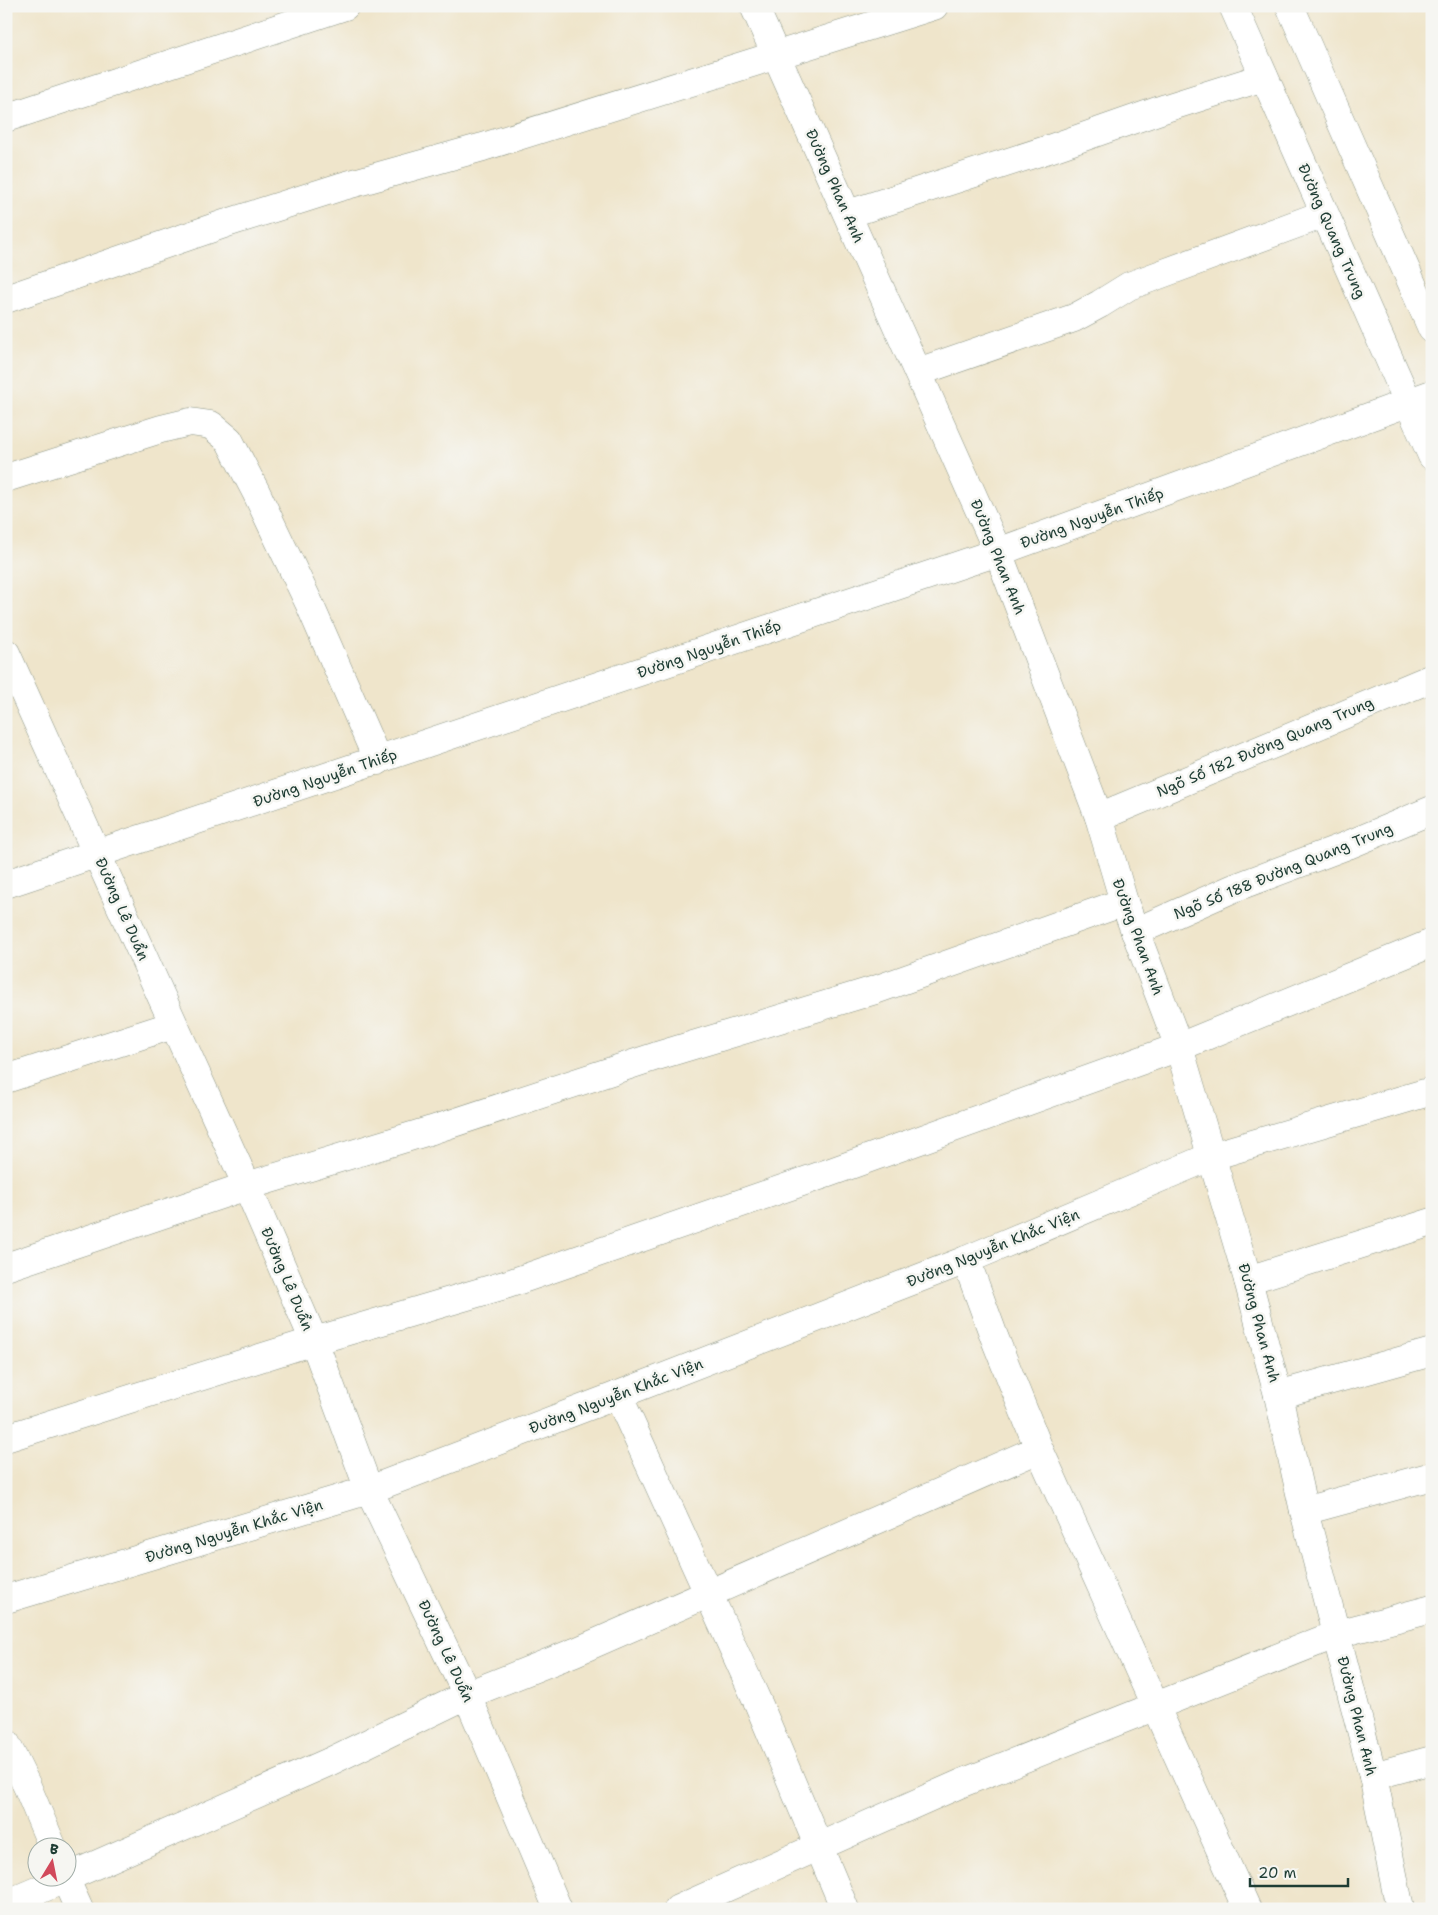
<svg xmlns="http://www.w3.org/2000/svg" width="1438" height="1915" viewBox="0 0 1438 1915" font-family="'Shantell Sans',sans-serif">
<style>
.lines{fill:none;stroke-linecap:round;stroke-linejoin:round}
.minor-casing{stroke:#879180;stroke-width:29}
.highway-casing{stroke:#879180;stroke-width:29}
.minor{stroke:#fff;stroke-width:28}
.highway{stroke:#fff;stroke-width:28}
.labels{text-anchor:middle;stroke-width:5;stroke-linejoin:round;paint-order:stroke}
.street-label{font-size:15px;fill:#1f3d34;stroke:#f6f6f2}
</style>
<rect width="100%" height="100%" fill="#f6f6f2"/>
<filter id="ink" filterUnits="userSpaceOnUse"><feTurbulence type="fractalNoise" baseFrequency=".02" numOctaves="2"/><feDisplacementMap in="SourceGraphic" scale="10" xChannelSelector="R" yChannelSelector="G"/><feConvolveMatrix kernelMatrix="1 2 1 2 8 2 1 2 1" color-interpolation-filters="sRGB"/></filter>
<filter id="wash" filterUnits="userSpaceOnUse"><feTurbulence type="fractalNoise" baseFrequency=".0096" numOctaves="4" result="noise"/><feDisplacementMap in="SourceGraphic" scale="20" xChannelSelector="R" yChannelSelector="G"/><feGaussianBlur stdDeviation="1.12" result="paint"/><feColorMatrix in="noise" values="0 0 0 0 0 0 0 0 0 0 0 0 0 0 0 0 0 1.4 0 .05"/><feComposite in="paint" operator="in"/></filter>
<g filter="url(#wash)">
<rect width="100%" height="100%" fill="#efe5cb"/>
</g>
<g filter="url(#ink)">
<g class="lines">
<defs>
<g id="minor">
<polyline points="754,6 998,552 1099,817 1124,902 1179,1047 1248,1280 1278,1395 1304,1511 1373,1776 1400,1909"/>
<polyline points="6,118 345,6"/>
<polyline points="848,214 1049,149 1166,108 1264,77"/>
<polyline points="6,299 227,223 340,187 483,147 934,6"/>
<polyline points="918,372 1074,318 1100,304 1129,286 1324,214"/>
<polyline points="6,478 161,429 190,422 211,425 229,440 256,492 309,603 378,761"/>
<polyline points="6,653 247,1186 314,1341 369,1490 467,1695 558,1909"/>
<polyline points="1099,817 1432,678"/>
<polyline points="6,884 998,552 1432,394"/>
<polyline points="1135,932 1234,888 1348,845 1432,810"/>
<polyline points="6,1079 173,1025"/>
<polyline points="966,1260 995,1339 1039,1449 1247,1909"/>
<polyline points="6,1267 247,1186 432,1130 657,1056 875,990 1124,902"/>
<polyline points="1248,1280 1432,1222"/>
<polyline points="618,1395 759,1705 845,1909"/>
<polyline points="1278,1395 1432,1352"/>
<polyline points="6,1438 314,1341 508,1284 828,1173 1179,1047 1432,943"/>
<polyline points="1304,1511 1432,1476"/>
<polyline points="6,1599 369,1490 618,1395 966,1260 1212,1156 1432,1091"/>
<polyline points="6,1743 27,1786 53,1848"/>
<polyline points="1373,1776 1432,1760"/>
<polyline points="68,1877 329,1762 467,1695 575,1652 1039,1449"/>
<polyline points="65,1878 79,1909"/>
<polyline points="6,1904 67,1878"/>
<polyline points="678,1909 962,1783 1156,1706 1337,1634 1432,1609"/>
</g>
<g id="highway">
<polyline points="1233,6 1432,456"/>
<polyline points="1290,6 1432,329"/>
</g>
</defs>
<use href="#minor" class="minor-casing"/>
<use href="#highway" class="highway-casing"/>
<use href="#minor" class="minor"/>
<use href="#highway" class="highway"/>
</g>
</g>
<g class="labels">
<g class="street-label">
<text transform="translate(835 186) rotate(66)" y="5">Đường Phan Anh</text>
<text transform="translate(1332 231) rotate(66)" y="5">Đường Quang Trung</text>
<text transform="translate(1092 518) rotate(-20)" y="5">Đường Nguyễn Thiếp</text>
<text transform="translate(998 557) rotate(68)" y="5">Đường Phan Anh</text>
<text transform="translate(709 649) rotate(-19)" y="5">Đường Nguyễn Thiếp</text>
<text transform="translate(1265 747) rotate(-23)" y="5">Ngõ Số 182 Đường Quang Trung</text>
<text transform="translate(325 778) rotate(-19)" y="5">Đường Nguyễn Thiếp</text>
<text transform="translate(1283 871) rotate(-22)" y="5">Ngõ Số 188 Đường Quang Trung</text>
<text transform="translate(122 909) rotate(66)" y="5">Đường Lê Duẩn</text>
<text transform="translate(1138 937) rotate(70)" y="5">Đường Phan Anh</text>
<text transform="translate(993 1248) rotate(-22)" y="5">Đường Nguyễn Khắc Viện</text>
<text transform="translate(287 1279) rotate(67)" y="5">Đường Lê Duẩn</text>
<text transform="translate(1259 1323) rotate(75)" y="5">Đường Phan Anh</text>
<text transform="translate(616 1396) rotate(-21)" y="5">Đường Nguyễn Khắc Viện</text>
<text transform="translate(234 1531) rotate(-17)" y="5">Đường Nguyễn Khắc Viện</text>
<text transform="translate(446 1651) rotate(65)" y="5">Đường Lê Duẩn</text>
<text transform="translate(1357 1716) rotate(76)" y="5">Đường Phan Anh</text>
</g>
</g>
<rect width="1438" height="1915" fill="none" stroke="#f6f6f2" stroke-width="25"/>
<g transform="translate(52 1862) rotate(10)"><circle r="24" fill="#f6f6f2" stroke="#a0aca6"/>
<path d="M0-4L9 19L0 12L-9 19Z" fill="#d1495b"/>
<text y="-8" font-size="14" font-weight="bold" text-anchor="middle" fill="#1f3d34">B</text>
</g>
<path d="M1250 1878v8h98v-8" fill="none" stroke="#1f3d34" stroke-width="2.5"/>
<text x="1258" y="1878" font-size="15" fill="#1f3d34" stroke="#f6f6f2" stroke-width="4" paint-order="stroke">20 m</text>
</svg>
